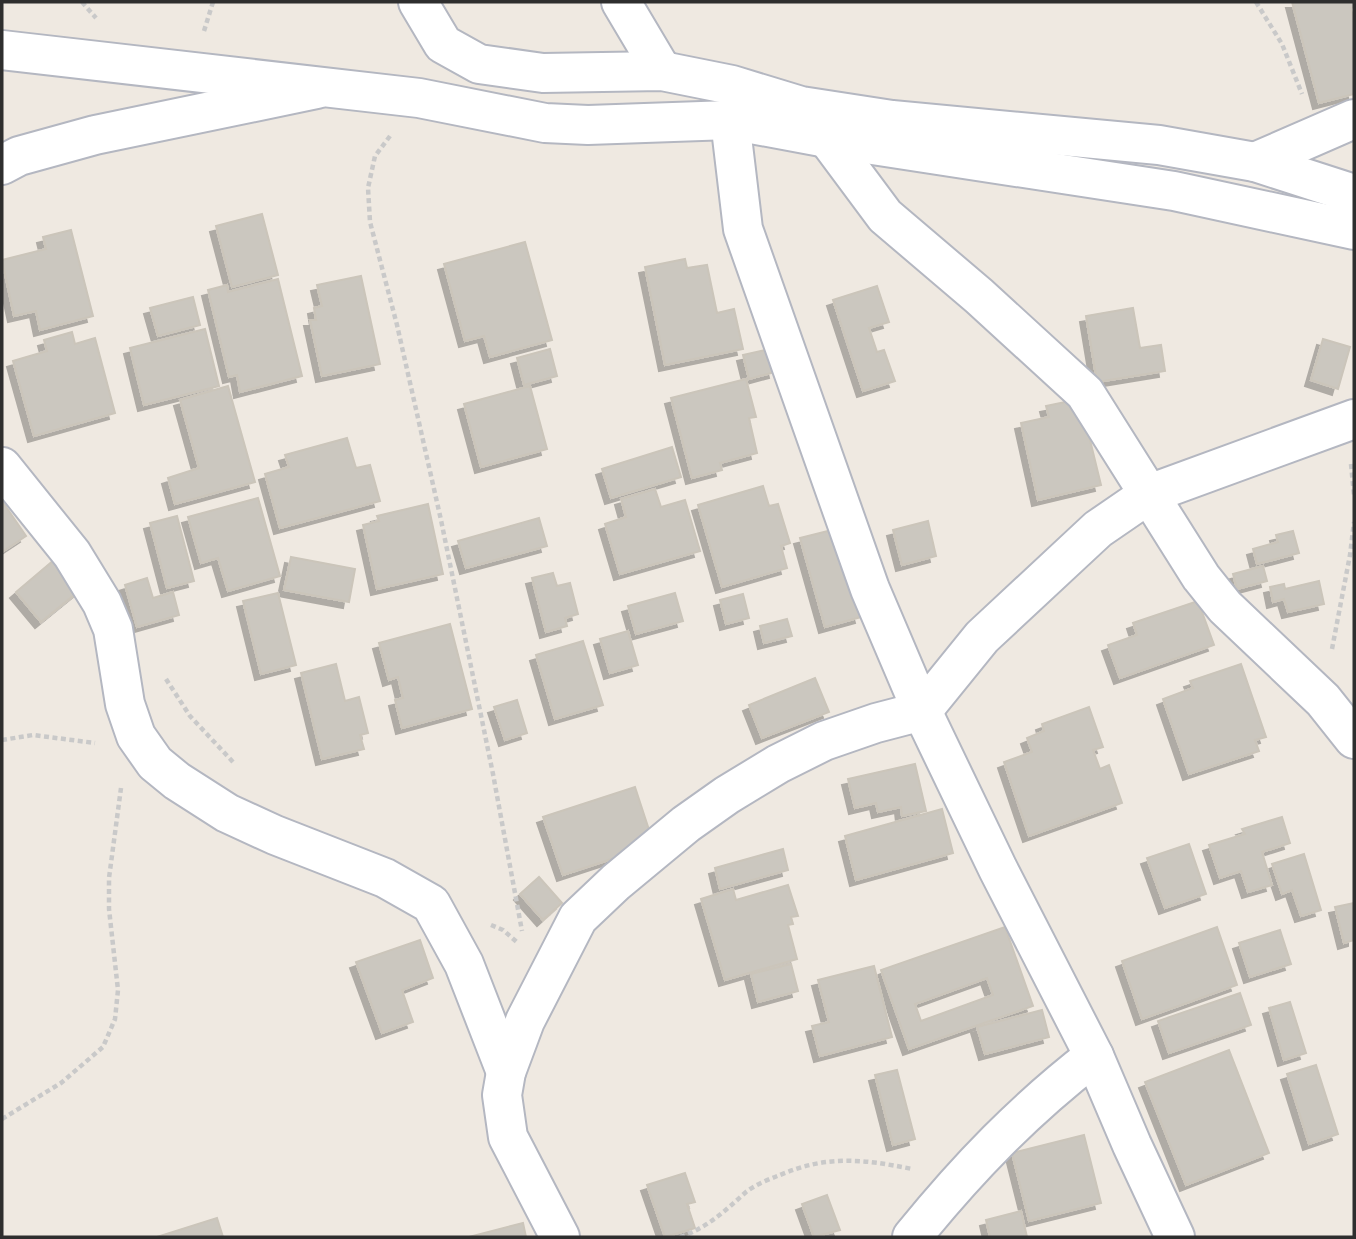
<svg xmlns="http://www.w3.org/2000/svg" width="1356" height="1239" viewBox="0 0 1356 1239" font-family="Barlow,sans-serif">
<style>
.building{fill:#cbc7bf;stroke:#cbc5ba;stroke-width:2;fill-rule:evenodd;filter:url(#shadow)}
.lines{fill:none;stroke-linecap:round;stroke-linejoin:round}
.minor-casing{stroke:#b4b7c1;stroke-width:42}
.tertiary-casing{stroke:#b4b7c1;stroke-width:42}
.path{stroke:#c9c9c9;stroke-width:4.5;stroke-dasharray:5 3.5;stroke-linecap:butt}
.minor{stroke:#fff;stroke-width:38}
.tertiary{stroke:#fff;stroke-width:38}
</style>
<defs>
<filter id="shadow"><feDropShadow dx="-6" dy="6" stdDeviation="0" flood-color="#0004"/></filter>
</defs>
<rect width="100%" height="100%" fill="#efe9e1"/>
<g class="building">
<polygon points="1292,2 1354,2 1354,7 1351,8 1354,22 1354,94 1319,103"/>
<polygon points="262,214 278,275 232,287 216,226"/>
<polygon points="71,230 93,316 40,330 36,311 14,316 2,260 46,249 43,237"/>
<polygon points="525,242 552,340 490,357 484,336 465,341 444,264"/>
<polygon points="685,259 687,268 707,265 717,313 734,309 743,349 665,365 645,267"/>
<polygon points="361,276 380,364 322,376 310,320 316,320 314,308 322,306 317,285"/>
<polygon points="278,279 302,376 240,392 237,375 229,377 208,290 227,285 228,292"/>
<polygon points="877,286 889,322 869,328 877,352 884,350 895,381 863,391 833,300"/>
<polygon points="193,297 200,325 158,336 150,308"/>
<polygon points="1133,308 1140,348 1161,345 1165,371 1097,382 1086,316"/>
<polygon points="205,329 219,386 144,405 130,348"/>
<polygon points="72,332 75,344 95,338 115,413 34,436 13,361 47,351 44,340"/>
<polygon points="1323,339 1350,347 1338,389 1311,380"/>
<polygon points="550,349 557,376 524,385 517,358"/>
<polygon points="770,349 775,372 749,379 743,355"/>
<polygon points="746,379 756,417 749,418 757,453 720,463 722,470 692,478 671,398"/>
<polygon points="228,386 255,482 175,504 168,478 199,468 180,400"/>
<polygon points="530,386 547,449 481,467 464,404"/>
<polygon points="1080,399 1101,485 1038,500 1021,423 1049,417 1046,406"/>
<polygon points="347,438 356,468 370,465 380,501 280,528 265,474 289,467 285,455"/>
<polygon points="672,447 681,477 611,498 602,469"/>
<polygon points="763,486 769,506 778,504 790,543 781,546 787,568 722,587 698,505"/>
<polygon points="655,489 661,507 685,500 700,551 620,574 605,524 626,517 621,499"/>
<polygon points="258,498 280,576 228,591 218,558 201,563 188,517"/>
<polygon points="2,501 26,536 2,552"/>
<polygon points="428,504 443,574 377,589 363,525 379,521 377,516"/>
<polygon points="177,516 194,581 167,588 150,523"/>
<polygon points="539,518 547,546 466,568 458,541"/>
<polygon points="928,521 936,556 902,565 893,530"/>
<polygon points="836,529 861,617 825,627 800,538"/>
<polygon points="1293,531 1299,553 1257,564 1253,549 1278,542 1276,535"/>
<polygon points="291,557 355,569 349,602 284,590"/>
<polygon points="54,560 79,591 41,622 16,592"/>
<polygon points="1263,566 1267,581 1237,589 1233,574"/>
<polygon points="553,573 557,586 570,583 578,614 565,618 567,626 546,632 532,578"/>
<polygon points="147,578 153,598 173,592 179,615 137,627 125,585"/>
<polygon points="1319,581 1324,604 1288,612 1284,599 1273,602 1270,587 1284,584 1285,589"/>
<polygon points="278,593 296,665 261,674 243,601"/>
<polygon points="675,593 683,621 636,634 628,606"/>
<polygon points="743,594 749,618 726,624 720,600"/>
<polygon points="1198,601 1214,645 1120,678 1108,645 1137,635 1133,623"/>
<polygon points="787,619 792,636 764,643 760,626"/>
<polygon points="450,624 472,709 402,728 395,700 403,698 398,677 389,680 379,643"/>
<polygon points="628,631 638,665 610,673 600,639"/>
<polygon points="583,641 603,705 555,719 536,655"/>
<polygon points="336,664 345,701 359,697 368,733 360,735 364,749 322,759 301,673"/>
<polygon points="1241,664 1266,737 1255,740 1259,751 1189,774 1163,699 1193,688 1190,681"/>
<polygon points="815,678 829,712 762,738 749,705"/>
<polygon points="517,700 527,733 505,740 494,707"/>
<polygon points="1089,707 1103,747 1093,750 1100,769 1109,765 1122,803 1029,836 1004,762 1032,752 1027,738 1044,731 1042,724"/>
<polygon points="915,764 926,811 902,816 901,807 878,812 876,803 855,808 848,779"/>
<polygon points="635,787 654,845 563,875 543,817"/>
<polygon points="942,809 953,853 856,880 845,836"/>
<polygon points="1282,817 1290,843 1262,852 1272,885 1248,892 1241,871 1220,878 1209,845 1245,834 1242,829"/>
<polygon points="1189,844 1206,894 1165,908 1147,858"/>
<polygon points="783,849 788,870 720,889 715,868"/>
<polygon points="1304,854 1321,910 1301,916 1292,890 1282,894 1272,864"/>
<polygon points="539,877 562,903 543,920 520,894"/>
<polygon points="788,885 798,916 791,917 793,924 788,925 797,959 725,980 701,899 733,889 736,900"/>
<polygon points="1354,903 1354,940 1344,943 1335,907"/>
<path d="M1005 927 1033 1006 909 1049 881 970ZM987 978 993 995 921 1021 915 1004Z"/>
<polygon points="1217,927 1237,985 1142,1019 1122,961"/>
<polygon points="1280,930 1291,964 1250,977 1239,943"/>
<polygon points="420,940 433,978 402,990 413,1022 382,1033 356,962"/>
<polygon points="791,964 798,991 758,1002 751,974"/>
<polygon points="874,966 892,1037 820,1056 812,1026 829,1022 818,980"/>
<polygon points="1240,993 1251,1025 1169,1053 1158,1021"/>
<polygon points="1290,1002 1306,1053 1284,1060 1269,1008"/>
<polygon points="1042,1010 1049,1037 985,1054 977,1027"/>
<polygon points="1229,1050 1269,1153 1186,1185 1145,1082"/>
<polygon points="1316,1065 1338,1134 1309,1144 1287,1074"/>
<polygon points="897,1070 915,1139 893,1145 875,1075"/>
<polygon points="1084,1135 1101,1203 1029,1221 1012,1153"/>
<polygon points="685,1173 695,1202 687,1204 695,1228 665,1237 647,1185"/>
<polygon points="827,1195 840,1230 814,1237 802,1204"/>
<polygon points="1021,1211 1027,1237 990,1237 986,1220"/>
<polygon points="217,1218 223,1237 157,1237"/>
<polygon points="523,1223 526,1237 469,1237"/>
</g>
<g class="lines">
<defs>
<g id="minor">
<polyline points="418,2 443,44 479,64 543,73 662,71 732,85 801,106 892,120 1159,145 1255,162 1354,194"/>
<polyline points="621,2 662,71"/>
<polyline points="730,120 743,229 870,589 922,711 998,869 1094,1056 1132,1145 1175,1237"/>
<polyline points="827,138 885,216 979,296 1085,393 1201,577 1225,607 1323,700 1354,739"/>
<polyline points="1255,162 1354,119"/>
<polyline points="2,165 19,156 95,135 317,89"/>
<polyline points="2,467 72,554 102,603 113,629 125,704 136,736 155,763 177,781 227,813 275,835 385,878 431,904 464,964 506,1072"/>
<polyline points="560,1237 508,1137 502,1095 506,1072 525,1021 578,918 616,882 686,824 727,795 778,764 824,741 876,723 922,711 982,637 1098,529 1149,494 1354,419"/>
<path d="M912 1237C968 1168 1024 1110 1094 1056"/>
</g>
<polyline id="tertiary" points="2,50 419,98 545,123 588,125 730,120 827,138 1174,191 1354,230"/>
</defs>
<use href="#minor" class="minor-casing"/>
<use href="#tertiary" class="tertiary-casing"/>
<g class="path">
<polyline points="82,2 96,18"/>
<polyline points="1256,2 1282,44 1302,94"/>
<polyline points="204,31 213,2"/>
<polyline points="390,136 375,156 368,188 370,222 397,325 441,520 493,774 522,931"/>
<polyline points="1351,464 1354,495"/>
<polyline points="1332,649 1350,555 1354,522"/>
<polyline points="166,679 190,716 233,762"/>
<polyline points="2,740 33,735 95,743"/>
<polyline points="491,925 503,930 518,943"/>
<polyline points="2,1119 61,1083 103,1047 115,1019 118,990 109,909 109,878 121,788"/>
<path d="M680 1237C707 1228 725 1211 746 1192 755 1185 769 1179 780 1175 827 1155 863 1159 912 1169"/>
</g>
<use href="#minor" class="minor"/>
<use href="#tertiary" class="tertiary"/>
</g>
<rect width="1356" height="1239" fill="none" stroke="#2e2e2e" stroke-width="7"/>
</svg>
